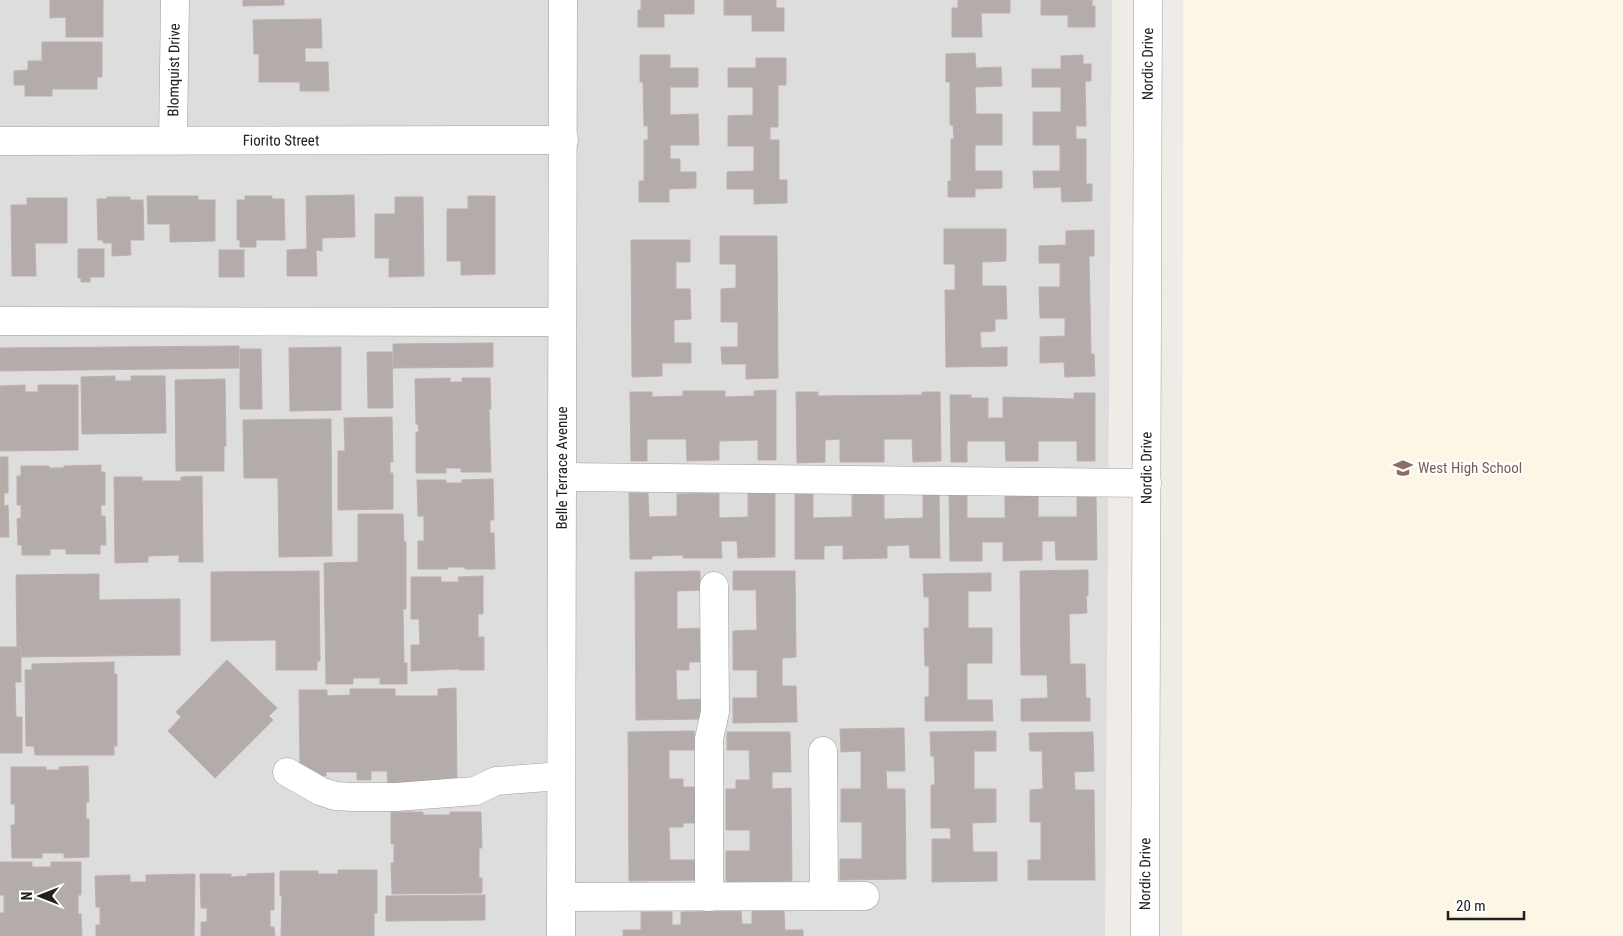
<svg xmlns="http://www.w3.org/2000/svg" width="1623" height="936" viewBox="0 0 1623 936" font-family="'Roboto Condensed',sans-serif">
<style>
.residential{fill:#dedddd}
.education{fill:#fcf6e4}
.building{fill:#b4acaa;stroke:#bfafab}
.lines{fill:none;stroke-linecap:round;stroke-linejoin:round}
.minor-casing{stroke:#9d9d9d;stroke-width:29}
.minor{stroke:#fff;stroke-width:28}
.labels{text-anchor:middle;stroke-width:4.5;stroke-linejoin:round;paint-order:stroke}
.street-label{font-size:15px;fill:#202020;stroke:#fff}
.education-label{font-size:15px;fill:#785e54;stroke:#fff;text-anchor:start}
</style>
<rect width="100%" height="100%" fill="#efebe7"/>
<polygon class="residential" points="0,0 1112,0 1105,936 0,936"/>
<polygon class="education" points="1183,0 1623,0 1623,936 1182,936"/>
<g class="building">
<polygon points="50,0 103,0 103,37 66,37 66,17 50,18"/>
<polygon points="243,0 284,0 284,5 243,6"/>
<polygon points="641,0 694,0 694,14 664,14 664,27 638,27 638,10 641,10"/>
<polygon points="724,0 776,0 776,8 784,8 784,31 752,31 752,15 724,15"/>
<polygon points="958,0 1010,0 1010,13 981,13 982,37 952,37 952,8 958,8"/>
<polygon points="1041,0 1092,0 1092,6 1095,6 1095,27 1068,27 1068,15 1041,15"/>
<polygon points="321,19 322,48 305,48 305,62 328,62 329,91 300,91 300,82 259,82 259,54 254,54 253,20"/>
<polygon points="42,42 102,42 102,77 97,77 97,89 52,89 52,96 25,96 25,85 14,85 14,71 28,70 28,61 42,61"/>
<polygon points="975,53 976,68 1001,67 1002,86 975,87 976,114 1002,114 1002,145 975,145 975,171 1002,171 1002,188 975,189 975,197 948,197 948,181 951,181 951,139 954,139 953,125 950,125 950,82 946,82 946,54"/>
<polygon points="640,55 670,55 670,68 698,68 698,87 670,87 670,115 698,114 699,145 670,145 670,159 680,159 680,172 696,172 696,188 669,189 669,202 639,202 639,181 644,181 644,140 648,140 648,126 644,126 643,82 640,82"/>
<polygon points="1083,55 1083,64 1091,64 1091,81 1085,81 1086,126 1076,126 1076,139 1086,139 1086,184 1092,184 1092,201 1062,202 1061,187 1034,188 1033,171 1060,171 1060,145 1033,145 1033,112 1061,112 1061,87 1032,87 1032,69 1061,69 1061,56"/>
<polygon points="756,58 786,58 786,85 778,85 778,127 770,127 770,140 779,140 779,180 787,180 787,203 754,204 754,189 727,189 727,172 754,171 754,146 728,146 728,116 753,115 753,87 728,87 728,68 756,68"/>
<polygon points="354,195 355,237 322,238 322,251 316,250 317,276 287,276 287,250 307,249 306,196"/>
<polygon points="147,196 198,196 198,200 215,200 215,241 170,242 170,224 148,224"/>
<polygon points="245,196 272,196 272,199 284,199 285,240 256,240 256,247 240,247 240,240 237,240 237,200 245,200"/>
<polygon points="468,196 495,196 495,274 461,275 461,261 447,261 447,209 468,209"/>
<polygon points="107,197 130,197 130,200 143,200 144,240 130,240 131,255 112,256 112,243 103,243 103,240 98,240 97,199 107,199"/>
<polygon points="395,197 423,197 424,276 389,277 389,258 375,258 375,214 395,214"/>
<polygon points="27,198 67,198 67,243 35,243 36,276 12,276 11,205 27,205"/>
<polygon points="944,229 1006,229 1006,261 982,262 982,286 1006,286 1007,319 995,319 995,331 980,332 981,348 1007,347 1007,366 946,367 945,290 955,290 955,264 944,264"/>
<polygon points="1094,230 1094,256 1089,256 1091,354 1094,354 1095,376 1065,377 1064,362 1040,363 1040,337 1065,336 1065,318 1040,318 1039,287 1060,287 1060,263 1039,263 1039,246 1066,245 1066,231"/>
<polygon points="720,236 777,236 778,378 746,379 746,364 722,364 721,347 738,347 738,322 721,322 721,289 736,288 736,264 720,264"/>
<polygon points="631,240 690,240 690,262 676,262 676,289 690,289 691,319 674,320 674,343 691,343 691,363 662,363 662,376 632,377"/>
<polygon points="78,249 104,249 104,277 90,277 90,282 81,282 81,278 78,278"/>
<rect x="219" y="250" width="25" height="27"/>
<polygon points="493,343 493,367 393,368 393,344"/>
<polygon points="239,346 239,368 0,371 0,348"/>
<polygon points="341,347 341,410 290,411 289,348"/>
<polygon points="240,349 261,349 262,409 240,409"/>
<polygon points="367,352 392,352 393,408 368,408"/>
<polygon points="115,376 115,381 131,381 131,376 165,376 166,433 82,434 81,377"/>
<polygon points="450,378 450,382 462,382 462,378 490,378 491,409 489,409 491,472 461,472 461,468 446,468 446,473 416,473 416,432 419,432 418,424 416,424 415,379"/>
<polygon points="225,379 226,446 224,446 224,471 176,471 175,380"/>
<polygon points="25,385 25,392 38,392 38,385 78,385 78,450 0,451 0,386"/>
<polygon points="776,390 776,460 758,460 758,440 719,441 719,460 687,461 686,439 647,439 647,461 631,461 630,392 652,392 652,397 683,396 683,391 725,391 725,397 754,396 754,391"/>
<polygon points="796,392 818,392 818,396 922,395 922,392 940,392 941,461 913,462 912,439 884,439 884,462 840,462 840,439 825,440 825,462 797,463"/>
<polygon points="1074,393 1095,393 1095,461 1077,461 1077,441 1038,441 1038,461 1006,461 1005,441 967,441 967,462 951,462 950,395 971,395 971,398 988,398 988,418 1003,418 1003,397 1074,399"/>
<polygon points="392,417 393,462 390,462 390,473 393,473 393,509 338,510 338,451 345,451 344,418"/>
<polygon points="331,419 332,556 279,557 278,478 244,478 243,420"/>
<polygon points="0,457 8,457 8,493 4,493 4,506 8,505 9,537 0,537"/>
<polygon points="101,465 101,472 105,472 105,505 101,505 101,516 105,516 106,545 100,545 100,554 66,554 66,549 50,549 50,555 22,555 22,545 18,545 17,519 21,518 21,505 17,505 17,476 21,476 21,466 49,466 50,468 64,468 64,466"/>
<polygon points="202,476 203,562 179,562 179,555 148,556 148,562 115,563 114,477 142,477 142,481 181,481 181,477"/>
<polygon points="493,479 494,520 490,520 490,533 494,533 495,569 465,569 465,567 448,567 448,569 418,569 418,541 424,541 424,516 418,516 417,480 446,480 446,483 462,483 462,480"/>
<polygon points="939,491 940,558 910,558 909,545 887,546 887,558 843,559 843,545 824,546 824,559 795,559 795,493 813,493 813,518 852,517 852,493 884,492 884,519 923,518 923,492"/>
<polygon points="1096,491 1097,560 1056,560 1055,541 1042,541 1042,560 1003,561 1003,542 982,542 982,561 950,561 949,493 967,493 967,518 1005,518 1005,493 1038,492 1038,517 1077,517 1077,492"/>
<polygon points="629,493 648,493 649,517 677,516 677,494 719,493 719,518 748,517 748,493 775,493 775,557 738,558 737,541 721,541 722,558 683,558 683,555 652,556 652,559 630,559"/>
<polygon points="358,514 403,514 404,542 406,542 406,609 403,609 404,663 407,663 407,684 380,684 380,678 353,678 353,684 326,684 324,563 358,562"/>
<polygon points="1088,570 1088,596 1086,596 1087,613 1069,614 1070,664 1085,664 1086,698 1090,698 1090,721 1021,721 1021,699 1048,698 1047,675 1021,675 1020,571"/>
<polygon points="319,571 320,661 317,661 317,670 276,670 276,640 211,641 211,572"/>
<polygon points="700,571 700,590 677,591 677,629 701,628 701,662 689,662 689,670 676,670 677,700 702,699 702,719 636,720 635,572"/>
<polygon points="733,571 795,571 796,657 782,658 782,686 796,686 797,722 733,723 733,698 757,698 757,670 733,670 733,631 757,630 756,590 733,590"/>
<polygon points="991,573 991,591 968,591 968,628 992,628 992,663 967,663 967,700 992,700 993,721 925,721 925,697 929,697 929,666 925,666 924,628 929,628 929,597 924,597 923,574"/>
<polygon points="99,574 99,600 180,599 180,655 21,657 21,647 17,647 16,575"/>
<polygon points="483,576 483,614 478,614 478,637 484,637 484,670 459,670 459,669 411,671 411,645 420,645 419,619 411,619 411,577 441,577 441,582 459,582 458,577"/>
<polygon points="0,647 21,647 21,682 15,682 16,717 22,717 22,753 0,753"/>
<polygon points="227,660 277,708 269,716 273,720 215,778 168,731 181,717 176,712"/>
<polygon points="114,662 114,674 117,674 117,746 114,746 114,755 35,755 34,746 26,746 25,670 32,670 32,664"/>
<polygon points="456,688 457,784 388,784 387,771 371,771 371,780 357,780 357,772 326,772 326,776 313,776 300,772 299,690 327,690 327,696 350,695 350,689 395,689 395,696 438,696 438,689"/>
<polygon points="904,728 905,771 886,771 887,789 905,789 906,879 840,880 840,859 862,859 862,822 841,822 841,789 861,789 861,751 841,752 840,729"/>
<polygon points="694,731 695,750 669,750 669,779 683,779 683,787 695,787 696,823 683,823 683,827 669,827 670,860 696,860 696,880 629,881 628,732"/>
<polygon points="996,731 996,751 974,751 974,789 996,789 996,822 972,823 973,852 997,852 997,881 932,882 932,839 951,839 950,828 931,828 931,785 935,785 934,756 931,756 930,732"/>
<polygon points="727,732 790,732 791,772 772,772 772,789 791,788 792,881 726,882 726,851 750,851 750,830 726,830 726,789 736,789 736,780 750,780 749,750 727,750"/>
<polygon points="1093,732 1094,771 1074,772 1075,790 1094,790 1095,880 1028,880 1028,860 1041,860 1041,822 1030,822 1030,790 1043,789 1042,751 1030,751 1029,733"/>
<polygon points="88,766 89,802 86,802 86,819 89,819 89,857 64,858 64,853 42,853 42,858 12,858 11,825 15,825 15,804 11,804 11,767 46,767 46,770 59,770 59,767"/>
<polygon points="391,812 423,812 423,815 450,815 450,812 481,812 482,848 479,848 479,878 482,878 482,893 392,894 391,863 394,863 394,844 391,844"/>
<polygon points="0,862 32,862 32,867 51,867 51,862 81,862 81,895 78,895 78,914 81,914 82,936 0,936 0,913 4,913 4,895 0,895"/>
<polygon points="338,870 377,870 377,913 374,913 374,936 281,936 282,896 280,896 280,871 318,871 318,874 338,874"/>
<polygon points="274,873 274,910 270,910 270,927 274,927 275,936 201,936 201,922 207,922 207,908 201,908 200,874 231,874 231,877 247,876 247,874"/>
<polygon points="195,874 194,936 96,936 96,925 100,925 100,907 96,907 95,876 130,875 130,882 146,882 146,875"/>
<polygon points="485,895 485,920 386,921 386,896"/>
<polygon points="741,911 742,924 752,924 752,911 784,911 785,930 803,930 803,936 623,936 623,930 641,930 641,912 672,912 672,925 681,925 681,912"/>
</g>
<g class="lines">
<defs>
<g id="minor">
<path id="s1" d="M173 140 175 0"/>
<path id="s2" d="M0 141 564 140"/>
<polyline points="0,321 562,322"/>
<polyline points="562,477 1147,483"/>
<polyline points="823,751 824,896"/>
<polyline points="287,772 320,791 335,796 352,797 396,797 475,791 496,781 561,776"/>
<polyline points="561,897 865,896"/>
<polyline points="709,897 709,739 715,712 714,586"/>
<path id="s3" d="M561 936 563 0"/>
<path id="s4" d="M1145 936 1148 0"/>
</g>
</defs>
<use href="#minor" class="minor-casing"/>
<use href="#minor" class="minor"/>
</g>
<defs>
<symbol id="school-bare" viewBox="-9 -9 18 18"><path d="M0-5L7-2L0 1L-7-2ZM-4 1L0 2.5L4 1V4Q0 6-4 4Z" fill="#8d6e63" stroke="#fff" stroke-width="2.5" paint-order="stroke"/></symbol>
</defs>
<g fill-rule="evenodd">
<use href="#school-bare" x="1389" y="454" width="28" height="28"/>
</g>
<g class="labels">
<g class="street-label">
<text dy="5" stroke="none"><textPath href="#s4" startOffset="872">Nordic Drive</textPath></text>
<text dy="5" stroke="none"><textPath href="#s1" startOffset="70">Blomquist Drive</textPath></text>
<text dy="5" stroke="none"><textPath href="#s2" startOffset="281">Fiorito Street</textPath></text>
<text dy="5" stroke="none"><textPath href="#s3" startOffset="468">Belle Terrace Avenue</textPath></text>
<text dy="5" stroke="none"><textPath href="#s4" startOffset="468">Nordic Drive</textPath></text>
<text dy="5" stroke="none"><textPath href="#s4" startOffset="62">Nordic Drive</textPath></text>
</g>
<g class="education-label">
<text x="1418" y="473">West High School</text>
</g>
</g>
<g transform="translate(40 896) rotate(270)" stroke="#ffffff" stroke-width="4" paint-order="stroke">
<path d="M0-4L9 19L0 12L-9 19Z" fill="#202020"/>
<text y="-8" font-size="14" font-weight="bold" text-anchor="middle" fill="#202020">N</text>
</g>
<path d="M1448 911v8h76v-8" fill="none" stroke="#202020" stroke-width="2.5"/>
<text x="1456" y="911" font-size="15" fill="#202020" stroke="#ffffff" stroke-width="4" paint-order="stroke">20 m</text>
</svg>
